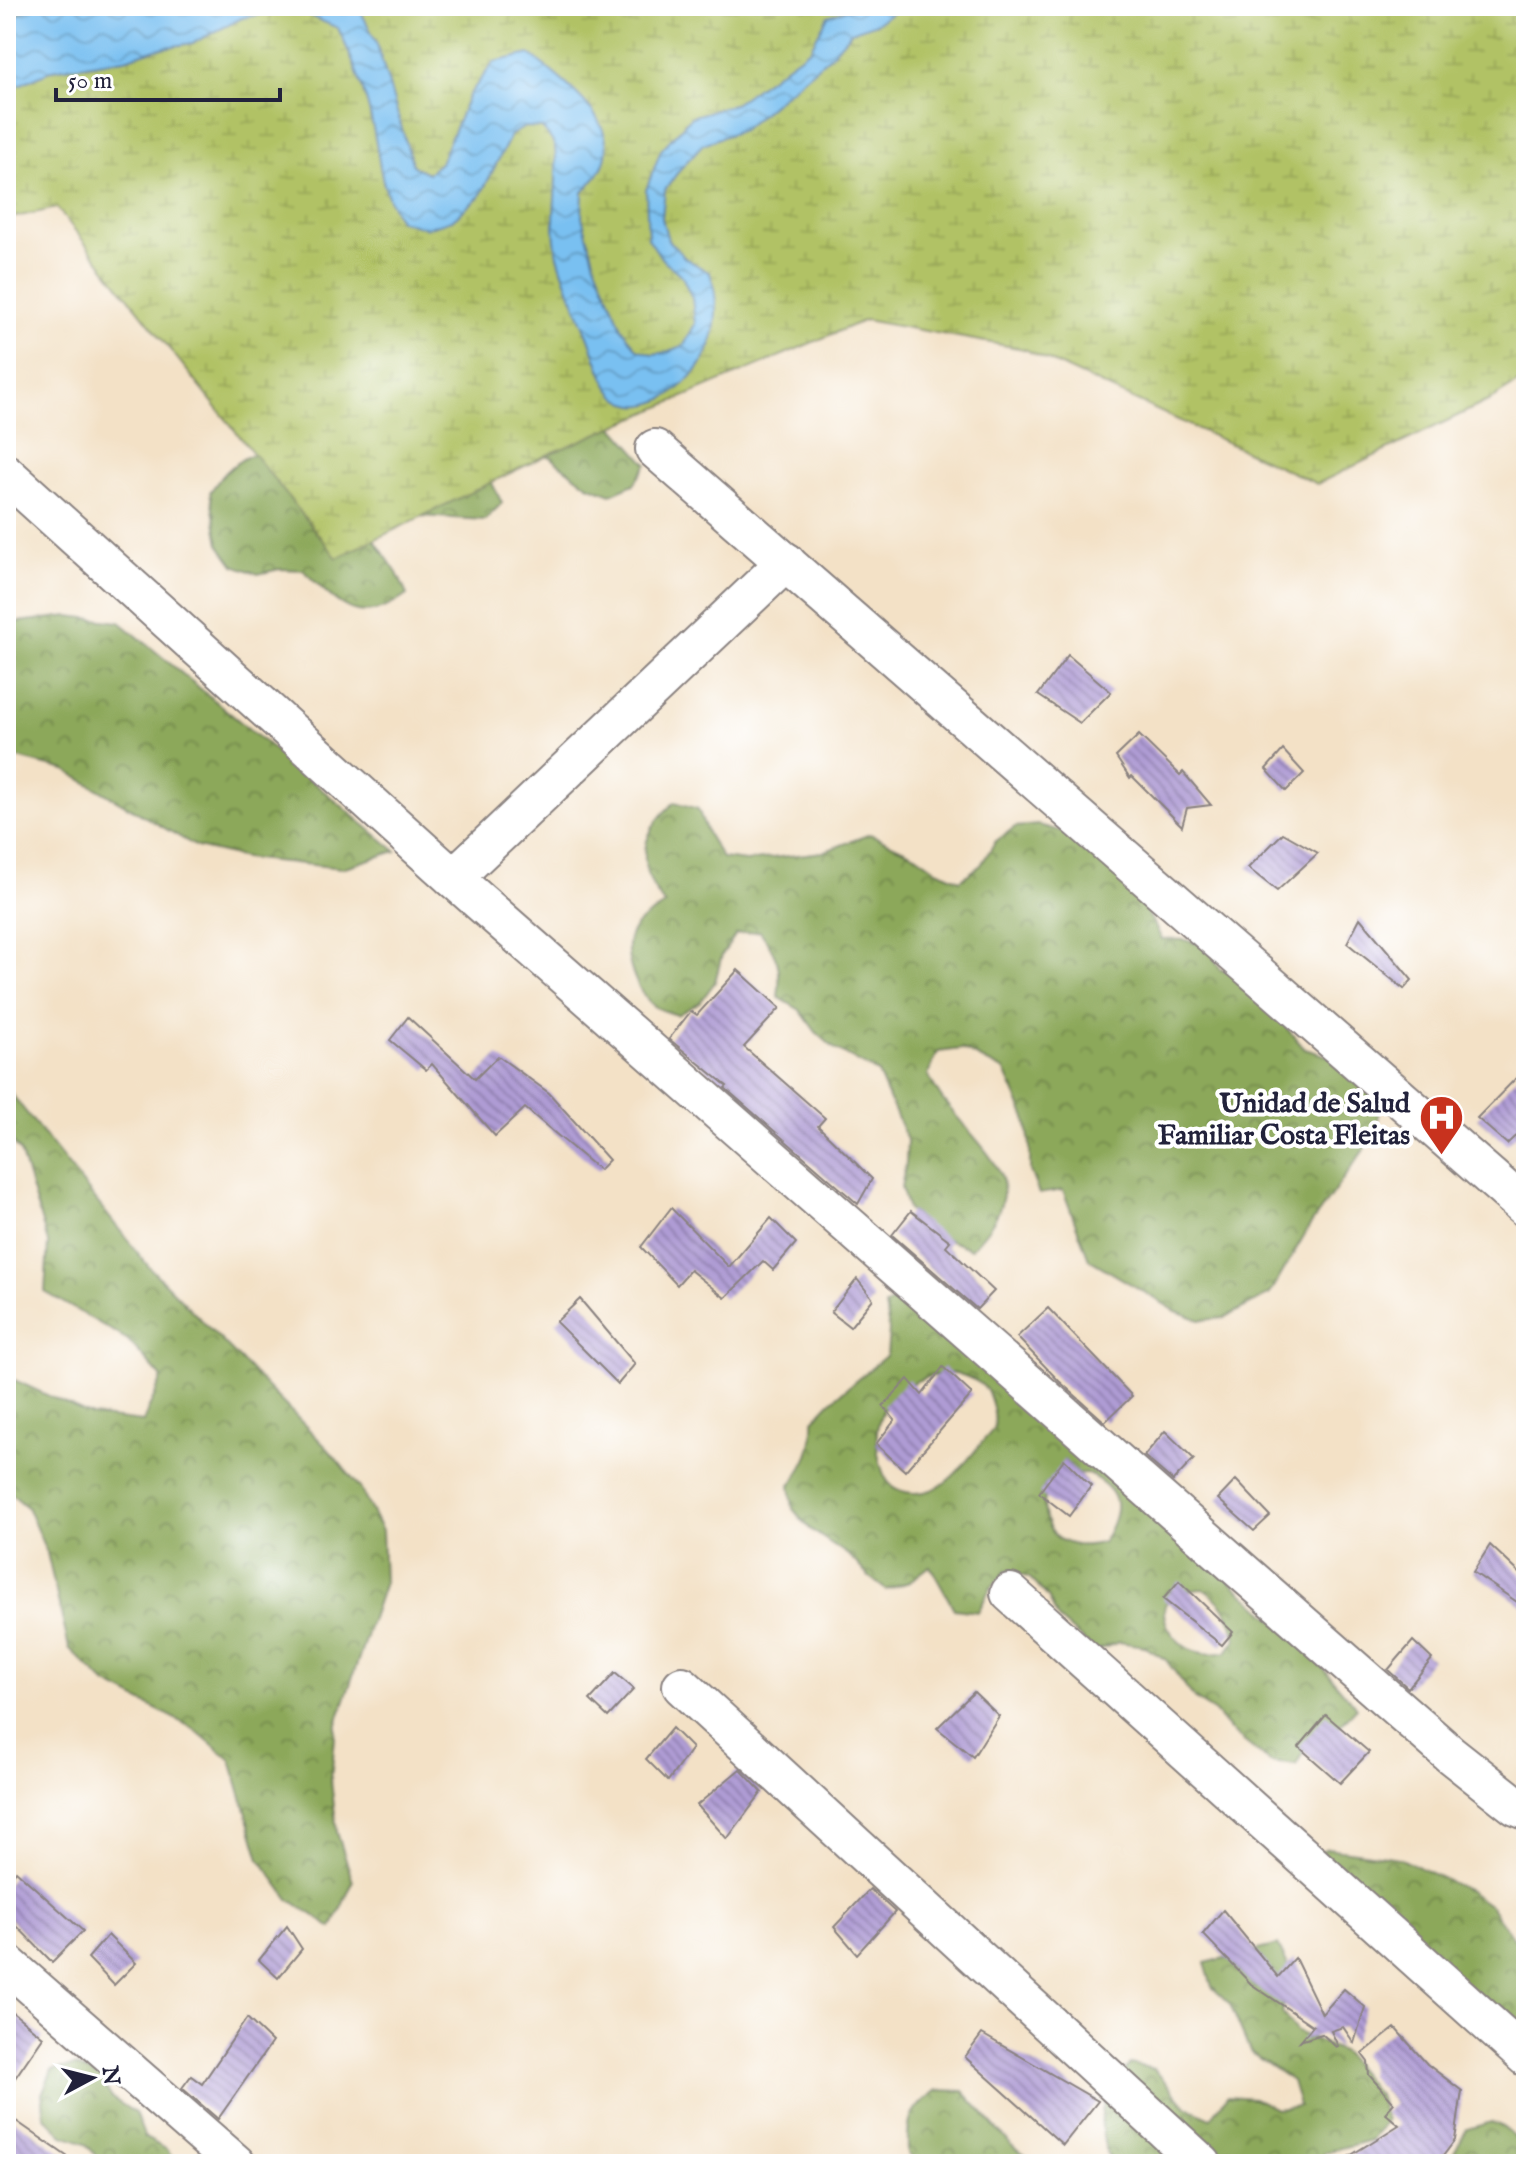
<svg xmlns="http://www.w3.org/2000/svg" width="1532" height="2170" viewBox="0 0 1532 2170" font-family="'IM FELL English',serif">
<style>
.forest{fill:url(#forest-crowns);stroke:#57654a;stroke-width:2;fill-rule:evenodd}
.wetland{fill:url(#wetland-marsh);stroke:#6a7250;stroke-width:2}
.water{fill:url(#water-waves);stroke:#4e7196;stroke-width:2}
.building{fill:url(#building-back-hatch)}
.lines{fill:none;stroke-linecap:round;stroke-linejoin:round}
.minor-casing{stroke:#8a8280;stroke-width:42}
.minor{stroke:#fff;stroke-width:38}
.labels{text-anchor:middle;stroke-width:8;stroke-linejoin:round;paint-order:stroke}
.poi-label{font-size:28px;font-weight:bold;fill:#22223b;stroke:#fff;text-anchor:end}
</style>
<defs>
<pattern id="forest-crowns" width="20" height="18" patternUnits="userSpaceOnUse" patternTransform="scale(2)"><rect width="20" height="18" fill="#8ca85a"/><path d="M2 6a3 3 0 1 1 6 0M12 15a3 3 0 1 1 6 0" fill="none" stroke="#72884c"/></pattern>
<pattern id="wetland-marsh" width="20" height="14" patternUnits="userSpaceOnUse" patternTransform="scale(2)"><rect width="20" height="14" fill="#b1c265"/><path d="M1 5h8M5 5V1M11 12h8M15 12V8" fill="none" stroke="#98a659"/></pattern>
<pattern id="water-waves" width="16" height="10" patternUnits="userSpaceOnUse" patternTransform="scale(2)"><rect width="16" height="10" fill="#79c0f1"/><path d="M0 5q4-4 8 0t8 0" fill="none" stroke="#639cc4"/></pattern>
<pattern id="building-back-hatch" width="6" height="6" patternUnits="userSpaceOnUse" patternTransform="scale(2)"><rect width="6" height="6" fill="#af9bd4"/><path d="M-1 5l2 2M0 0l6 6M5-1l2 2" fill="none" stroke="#8e7ead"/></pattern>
</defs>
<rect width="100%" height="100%" fill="#fff"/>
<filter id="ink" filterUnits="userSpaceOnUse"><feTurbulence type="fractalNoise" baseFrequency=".0125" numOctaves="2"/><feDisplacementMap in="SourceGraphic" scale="16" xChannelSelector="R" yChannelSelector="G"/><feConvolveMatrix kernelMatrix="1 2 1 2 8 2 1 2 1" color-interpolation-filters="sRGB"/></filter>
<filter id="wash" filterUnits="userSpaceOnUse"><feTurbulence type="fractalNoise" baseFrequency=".006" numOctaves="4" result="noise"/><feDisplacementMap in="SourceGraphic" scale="32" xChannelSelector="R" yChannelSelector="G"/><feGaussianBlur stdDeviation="1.8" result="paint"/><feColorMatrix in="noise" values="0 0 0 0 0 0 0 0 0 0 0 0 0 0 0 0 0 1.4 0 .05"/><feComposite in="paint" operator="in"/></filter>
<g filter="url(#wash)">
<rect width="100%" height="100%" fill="#f3e1c6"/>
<g class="forest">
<path d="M584 393 647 464 634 484 611 494 588 485 547 455 479 457 502 503 485 520 386 514 370 533 397 573 407 595C358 630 339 605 303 570L280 569 258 574 234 565 219 544 210 492C235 456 251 454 291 441Z"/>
<polygon points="69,616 120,622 396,851 342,868 244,858 197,847 65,770 18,758 6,764 6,626 18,622"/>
<path d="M675 802 698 809 708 835 722 858 746 861 823 852 870 834 916 855 937 870 960 880 981 865 995 842 1015 827 1039 825 1063 832 1082 851 1105 857 1138 896 1162 939 1185 940 1208 947 1221 970 1246 973 1269 982 1288 1030 1305 1049 1351 1063 1379 1104 1378 1130 1309 1227 1270 1294 1224 1318 1200 1320 1176 1311 1089 1259 1063 1190 1039 1194 1030 1171V1145L1026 1118 1005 1071 962 1049 938 1052 928 1075C932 1082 936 1090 941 1097 955 1118 1000 1159 1003 1183 1006 1210 988 1231 971 1249L927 1231 908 1210 901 1187 906 1163 907 1140 878 1073 835 1049 816 1032 800 1010 778 997C782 967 778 956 760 931L736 934 722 955 715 982 700 1002 677 1015C670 1012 659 1010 654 1006 637 993 624 959 629 938 634 922 652 913 665 905 636 868 638 833 675 802Z"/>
<polygon points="6,1087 149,1267 329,1450 360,1488 382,1531 384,1582 336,1727 331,1780 337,1832 353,1882 332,1928 289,1899 260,1859 231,1760 193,1728 105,1683 69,1648 47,1553 27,1507 6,1489 6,1376 92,1416 143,1422 162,1378 128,1340 45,1292 48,1243 20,1151 6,1134"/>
<path d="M905 1294 1309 1651 1357 1708 1334 1732 1310 1740 1296 1765 1270 1762 1231 1731 1215 1712 1195 1699 1166 1660 1144 1646 1119 1642 1096 1651 1058 1619 1048 1597 1030 1578 1007 1570 990 1589 978 1612 954 1609 930 1566 909 1582 886 1590 867 1575 851 1557 810 1529 793 1509 790 1485C807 1463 814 1448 813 1420L830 1402 887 1355 889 1330 885 1306ZM956 1373C967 1377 981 1381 987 1391 992 1400 996 1417 994 1427 992 1432 987 1436 983 1441 963 1465 942 1499 906 1492 892 1489 886 1482 882 1469 863 1409 899 1376 956 1373ZM1086 1473C1124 1491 1122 1510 1103 1542 1076 1550 1049 1544 1045 1513 1044 1507 1043 1501 1046 1494 1049 1487 1057 1481 1062 1475ZM1203 1589C1224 1602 1231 1616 1236 1639L1227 1652C1214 1654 1202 1655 1189 1649 1170 1639 1150 1605 1178 1593 1184 1590 1196 1590 1203 1589Z"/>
<polygon points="1327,1848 1399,1858 1469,1891 1490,1906 1513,1938 1526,1946 1526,2084 1523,2067 1316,1854"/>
<path d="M1278 1945 1289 1967 1282 1989V2013L1297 2032 1343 2052 1378 2095 1386 2120 1371 2140 1325 2152 1317 2164H1115C1107 2157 1106 2152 1104 2141 1096 2107 1107 2090 1130 2064L1154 2069 1187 2107 1211 2118 1227 2096 1254 2098 1276 2109 1299 2106 1292 2081 1250 2052 1230 2004 1212 1987 1205 1963Z"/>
<polygon points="75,2066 99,2077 112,2098 135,2113 145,2138 166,2149 177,2164 102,2164 86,2143 63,2135 45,2117 42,2094 52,2070"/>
<path d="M937 2090 963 2091 1014 2148 1037 2164H921L908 2154C907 2120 909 2110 937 2090Z"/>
<path d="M1491 2122C1508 2127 1526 2146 1526 2164H1455L1454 2152 1467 2129Z"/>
</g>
<polygon class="wetland" points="6,6 1526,6 1526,378 1492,399 1317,484 1024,349 865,320 547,455 337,558 57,208 6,219"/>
<path class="water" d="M32 6H358L376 41 413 166 428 173 440 163 469 95 494 62 530 54C557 77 613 114 606 155 604 170 593 181 583 192L582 217 595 263 622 328 637 349 652 354 669 352 684 345 695 324 692 298 682 276 662 259 648 238 646 190 661 150 691 117 734 104 810 49 828 16 857 6H903L876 23 851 32 830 56 742 130 703 144 681 168 665 190 662 218 668 240 685 258 710 273C719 299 718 330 706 356 691 387 637 429 610 389 600 374 595 354 589 338 578 310 564 281 557 252 549 217 560 183 555 148 554 141 547 134 542 128L525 127 511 135 480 196 452 220 426 228 399 220C378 182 381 163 372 123 365 90 352 58 338 28L307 15 274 12 242 18 193 43 156 49 125 59 52 70 6 91V23Z"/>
<g id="blocks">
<g class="building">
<polygon points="1068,655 1111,692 1080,723 1038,695"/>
<polygon points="1139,735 1180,775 1183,772 1211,805 1187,808 1182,826 1132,776 1130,778 1116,757"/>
<polygon points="1283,750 1304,773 1286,791 1266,769"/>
<polygon points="1283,833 1318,853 1277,891 1248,868"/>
<polygon points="1360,918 1412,980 1404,989 1347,943"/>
<polygon points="738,970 780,1008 744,1047 825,1118 818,1126 872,1179 858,1204 725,1088 727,1086 669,1039 691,1011 697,1015"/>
<polygon points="408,1017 475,1079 498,1056 549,1093 609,1160 599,1170 525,1108 495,1136 432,1064 426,1070 390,1040"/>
<polygon points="1526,1068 1526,1126 1507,1144 1477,1118"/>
<polygon points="671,1208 729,1267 771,1218 796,1243 773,1270 763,1261 725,1298 690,1270 677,1285 641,1247"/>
<polygon points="911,1211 950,1241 946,1246 994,1291 977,1309 892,1235"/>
<polygon points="857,1279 873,1299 850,1327 831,1312"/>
<polygon points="580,1299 635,1364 618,1384 556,1322"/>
<polygon points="1048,1308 1132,1396 1105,1422 1059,1381 1017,1337"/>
<polygon points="943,1367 972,1394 905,1471 876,1444 895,1420 883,1406 908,1379 922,1395"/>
<polygon points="1165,1431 1194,1459 1173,1481 1144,1456"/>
<polygon points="1064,1459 1091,1486 1069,1516 1039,1493"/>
<polygon points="1236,1480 1270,1516 1254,1531 1218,1499"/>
<polygon points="1490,1545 1526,1579 1526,1608 1473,1572"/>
<polygon points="1179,1581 1233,1632 1222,1645 1163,1599"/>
<polygon points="1413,1641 1432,1659 1408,1688 1388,1670"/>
<polygon points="615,1673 634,1689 608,1717 590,1700"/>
<polygon points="974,1692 999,1716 973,1757 937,1728"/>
<polygon points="1326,1715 1369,1752 1340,1783 1299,1747"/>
<polygon points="672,1728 692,1748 668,1781 646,1759"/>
<polygon points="740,1769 762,1792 727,1839 697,1805"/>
<polygon points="16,1871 83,1931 52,1962 6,1915 6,1885"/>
<polygon points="870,1889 895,1912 857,1954 834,1927"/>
<polygon points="1223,1910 1278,1977 1295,1958 1322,2014 1344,1989 1365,2007 1354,2043 1343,2027 1331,2031 1338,2046 1336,2047 1322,2034 1300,2041 1313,2026 1251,1984 1203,1934"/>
<polygon points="287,1926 302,1949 278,1978 259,1960"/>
<polygon points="108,1935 136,1963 114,1985 88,1958"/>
<polygon points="6,2007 43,2037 6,2091"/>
<polygon points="247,2018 272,2042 218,2119 182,2088 191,2076 202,2084"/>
<polygon points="1395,2028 1427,2064 1462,2091 1455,2140 1437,2164 1337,2164 1399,2125 1385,2113 1394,2103 1369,2075 1368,2062 1362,2054"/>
<polygon points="982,2034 1098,2101 1063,2145 965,2057"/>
<polygon points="6,2114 78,2164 22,2164 6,2151"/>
</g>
</g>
</g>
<g filter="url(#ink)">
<use href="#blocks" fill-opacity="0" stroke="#8a8280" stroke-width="2"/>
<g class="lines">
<defs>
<g id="minor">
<polyline points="655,449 1526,1208"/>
<polyline points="6,474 453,878 1450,1754 1516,1806 1526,1810"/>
<polyline points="453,878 786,562"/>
<polyline points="1010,1593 1526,2057"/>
<polyline points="682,1686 1202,2164"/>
<polyline points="6,1963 236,2164"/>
</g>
</defs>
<use href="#minor" class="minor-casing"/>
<use href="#minor" class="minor"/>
</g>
</g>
<defs>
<symbol id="hospital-pin" viewBox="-11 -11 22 30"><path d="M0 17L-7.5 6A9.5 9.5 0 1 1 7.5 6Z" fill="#c8321e" stroke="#fff"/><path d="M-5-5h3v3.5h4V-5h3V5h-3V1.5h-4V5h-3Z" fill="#fff"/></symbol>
</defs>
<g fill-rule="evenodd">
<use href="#hospital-pin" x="1416" y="1092" width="51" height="69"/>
</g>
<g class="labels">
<g class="poi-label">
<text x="1410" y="1112">Unidad de Salud<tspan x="1410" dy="32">Familiar Costa Fleitas</tspan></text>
</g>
</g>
<rect width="1532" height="2170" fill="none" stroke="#fff" stroke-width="32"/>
<g transform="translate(92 2078) rotate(83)" stroke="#ffffff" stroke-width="6" paint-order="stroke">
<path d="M0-6L14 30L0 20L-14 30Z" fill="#22223b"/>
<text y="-12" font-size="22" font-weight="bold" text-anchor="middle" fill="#22223b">N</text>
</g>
<path d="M56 88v12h224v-12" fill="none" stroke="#22223b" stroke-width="4"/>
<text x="68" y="88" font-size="24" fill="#22223b" stroke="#ffffff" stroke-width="6" paint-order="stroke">50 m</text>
</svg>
